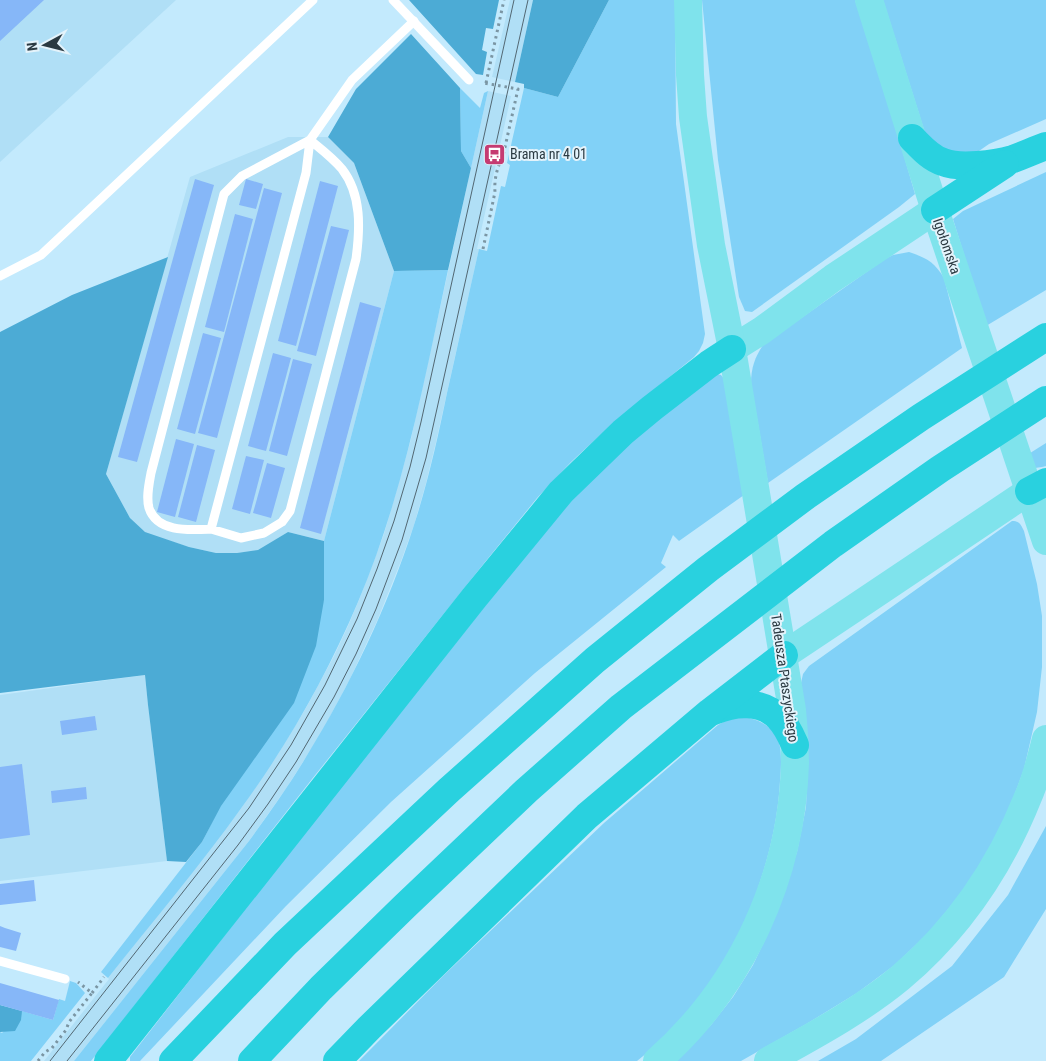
<svg xmlns="http://www.w3.org/2000/svg" width="1046" height="1061" viewBox="0 0 1046 1061" font-family="'Roboto Condensed',sans-serif">
<style>
.built{fill:#b0dff6}
.green{fill:#81d1f7}
.forest{fill:#4cabd5}
.building{fill:#86b7f8}
.lines{fill:none;stroke-linecap:round;stroke-linejoin:round}
.path{stroke:#7b96a4;stroke-width:3;stroke-dasharray:2.5 4;stroke-linecap:butt}
.service{stroke:#fff;stroke-width:9}
.primary{stroke:#7fe3ec;stroke-width:28}
.motorway{stroke:#29d1df;stroke-width:28}
.tram{stroke:#526772;stroke-width:1}
.labels{text-anchor:middle;stroke-width:4;stroke-linejoin:round;paint-order:stroke}
.poi-label{font-size:14px;fill:#2b3a42;stroke:#e4f3fb;text-anchor:start}
.street-label{font-size:14px;fill:#2b3a42;stroke:#e4f3fb}
</style>
<rect width="100%" height="100%" fill="#c3eafd"/>
<g class="built">
<polygon points="0,0 176,0 0,162"/>
<polygon points="510,0 533,0 515,82 492,77"/>
<polygon points="488,91 511,96 477,249 479,249 436,442 426,483 414,525 401,561 377,621 349,681 320,735 287,787 249,841 74,1061 44,1061 109,979 108,978 242,807 278,754 306,708 334,656 348,626 359,600 384,534 403,468 411,439"/>
<polygon points="288,137 328,137 354,163 394,271 324,541 288,532 259,550 237,553 216,553 189,547 145,533 130,518 106,474 190,177"/>
<polygon points="145,675 148,705 167,861 0,881 0,695"/>
</g>
<g class="green">
<path d="M609 0H675L676 124 705 334 703 343 699 351 694 357 612 424 571 462 537 498 485 562 312 779 91 1061H74L249 841C269 813 289 786 306 757 351 684 388 606 414 525 428 482 438 437 447 393 458 345 468 297 479 249L487 251 501 186 505 187 510 165 507 163 524 88 558 97Z"/>
<polygon points="702,0 855,0 882,80 915,194 899,207 752,312 745,311 739,297 718,160"/>
<polygon points="883,0 1046,0 1046,119 989,144 966,160 943,153 926,136"/>
<polygon points="460,88 480,108 484,93 488,91 471,168 461,151"/>
<polygon points="1046,172 1046,290 986,326 953,219 963,211"/>
<path d="M909 252C927 258 934 262 944 278L962 348 768 483 751 383C751 368 755 357 763 345L885 259 893 255Z"/>
<path d="M448 270C424 382 403 496 358 602 327 675 288 744 242 807 200 866 153 921 108 978L101 972 202 842 324 600V541L394 271Z"/>
<polygon points="717,374 721,375 725,380 744,495 679,541 673,535 661,563 666,567 535,673 391,802 286,906 140,1061 130,1061 130,1057 270,877 527,553 578,493 623,449 663,415"/>
<polygon points="1046,443 1046,466 1042,467 1035,468 1027,455"/>
<path d="M1012 521C1020 521 1021 525 1024 531L1037 584 1042 616V667L1037 712 1024 769 1007 815 985 857 959 896 930 931 896 964 857 993 808 1023 741 1061H676L711 1025 733 997 753 965 770 929 797 852 806 807 808 759 801 683 803 674 809 666Z"/>
<path d="M740 716C757 719 774 725 779 743 782 752 781 771 780 781 778 818 770 853 758 888 755 897 753 906 750 914 743 929 735 944 727 958 704 995 672 1034 637 1061H359L443 976 604 823 718 725 729 719Z"/>
<polygon points="1046,826 1046,909 1004,977 881,1061 818,1061 856,1039 952,966 1008,895"/>
<polygon points="70,981 76,983 85,993 31,1061 0,1061 0,1032 2,1033 22,1011 53,1020 59,999 65,1001"/>
</g>
<g class="forest">
<polygon points="409,0 499,0 493,29 486,28 482,50 487,52 483,75 476,74"/>
<polygon points="533,0 609,0 558,97 524,88 524,84 515,82"/>
<polygon points="411,34 460,88 461,151 471,168 448,270 394,271 354,163 328,137 356,89"/>
<polygon points="168,257 106,474 130,518 145,532 189,547 216,553 237,553 258,550 288,532 324,541 324,600 316,646 294,703 221,806 202,842 186,862 167,861 148,705 145,675 0,693 0,332 72,295"/>
<polygon points="0,1005 22,1011 21,1020 15,1031 0,1032"/>
</g>
<g class="building">
<polygon points="0,0 44,0 0,41"/>
<polygon points="195,179 214,185 137,462 118,457"/>
<polygon points="246,179 263,184 256,209 239,205"/>
<polygon points="320,181 338,186 296,346 278,341"/>
<polygon points="264,188 282,193 217,438 198,433"/>
<polygon points="235,214 253,219 224,332 205,327"/>
<polygon points="331,226 349,230 316,356 297,351"/>
<polygon points="360,302 381,308 321,534 300,528"/>
<polygon points="203,333 221,338 195,434 177,429"/>
<polygon points="273,353 291,358 266,451 248,446"/>
<polygon points="293,359 312,364 287,456 269,451"/>
<polygon points="176,439 194,444 175,517 157,512"/>
<polygon points="197,445 215,450 196,522 178,517"/>
<polygon points="246,456 264,460 250,514 232,509"/>
<polygon points="267,463 285,468 271,518 253,513"/>
<polygon points="95,716 97,730 62,735 60,721"/>
<polygon points="22,764 30,835 0,839 0,767"/>
<polygon points="86,787 87,799 52,803 51,791"/>
<polygon points="34,880 36,901 0,905 0,884"/>
<polygon points="0,926 5,928 21,933 16,951 0,947"/>
<polygon points="0,983 59,1000 53,1020 0,1005"/>
</g>
<g class="lines">
<g class="path">
<polyline points="486,83 504,0"/>
<path d="M483 249 495 192C494 180 497 167 503 156L518 89 484 83"/>
<polyline points="92,993 104,977"/>
<polyline points="38,1061 45,1052 52,1048 66,1030 69,1022 92,993 78,982"/>
</g>
<g class="service">
<polyline points="393,0 469,80"/>
<polyline points="0,276 41,255 313,0"/>
<path d="M211 529 241 538 264 533 282 522 290 511 356 259C360 229 362 195 342 169 333 158 321 149 310 140L306 173 211 529C190 530 157 533 149 508 146 497 149 484 151 473L224 194 242 176 310 140 352 80 414 21"/>
<polyline points="0,961 65,979"/>
</g>
<g class="primary">
<polyline points="869,0 935,210 1046,541"/>
<polyline points="732,349 761,331 833,278 935,210"/>
<polyline points="784,655 850,611 1029,491"/>
<path d="M657 1061C742 986 792 876 795 763 795 745 794 728 792 710L732 349 711 245 693 117 690 75 688 0"/>
<path d="M768 1061C813 1036 860 1011 900 978 957 930 1000 867 1028 797 1036 779 1041 759 1046 739"/>
</g>
<g class="motorway">
<path d="M912 138C921 147 930 158 943 162 960 169 995 164 1013 159 1024 155 1035 150 1046 146"/>
<polyline points="935,210 1005,164"/>
<polyline points="1029,491 1046,482"/>
<path d="M714 711C735 702 762 700 779 718 787 726 791 736 795 745"/>
<polyline points="108,1061 474,598 561,492 623,432 652,408 709,364 732,349"/>
<polyline points="173,1061 285,944 449,790 595,660 708,569 806,496 921,417 1046,337"/>
<polyline points="252,1061 321,988 405,906 526,791 621,707 833,544 940,469 1046,400"/>
<polyline points="337,1061 369,1028 587,816 710,712 784,655"/>
</g>
<g class="tram">
<polyline points="50,1061 249,808 291,745 325,685 357,619 377,569 394,521 410,467 421,422 514,0"/>
<polyline points="67,1061 238,845 268,804 296,762 334,697 356,654 376,609 402,540 426,458 528,0"/>
</g>
</g>
<defs>
<symbol id="bus-square" viewBox="-11 -11 22 22"><rect x="-9" y="-9" width="18" height="18" rx="4" fill="#c53b72" stroke="#e4f3fb"/><path d="M-5-6H5V4H4V6H2V4H-2V6H-4V4H-5ZM-3.5-4V0h7V-4ZM-3.5 1.2v1.5H-2V1.2ZM2 1.2v1.5H3.5V1.2Z" fill="#fff"/></symbol>
</defs>
<g fill-rule="evenodd">
<use href="#bus-square" x="482" y="142" width="25" height="25"/>
</g>
<g class="labels">
<g class="poi-label">
<text x="510" y="159">Brama nr 4 01</text>
</g>
<g class="street-label">
<text transform="translate(947 246) rotate(71)" y="5">Igołomska</text>
<text transform="translate(785 678) rotate(82)" y="5">Tadeusza Ptaszyckiego</text>
</g>
</g>
<g transform="translate(45 45) rotate(263)" stroke="#e4f3fb" stroke-width="4" paint-order="stroke">
<path d="M0-4L9 19L0 12L-9 19Z" fill="#2b3a42"/>
<text y="-8" font-size="14" font-weight="bold" text-anchor="middle" fill="#2b3a42">N</text>
</g>
</svg>
